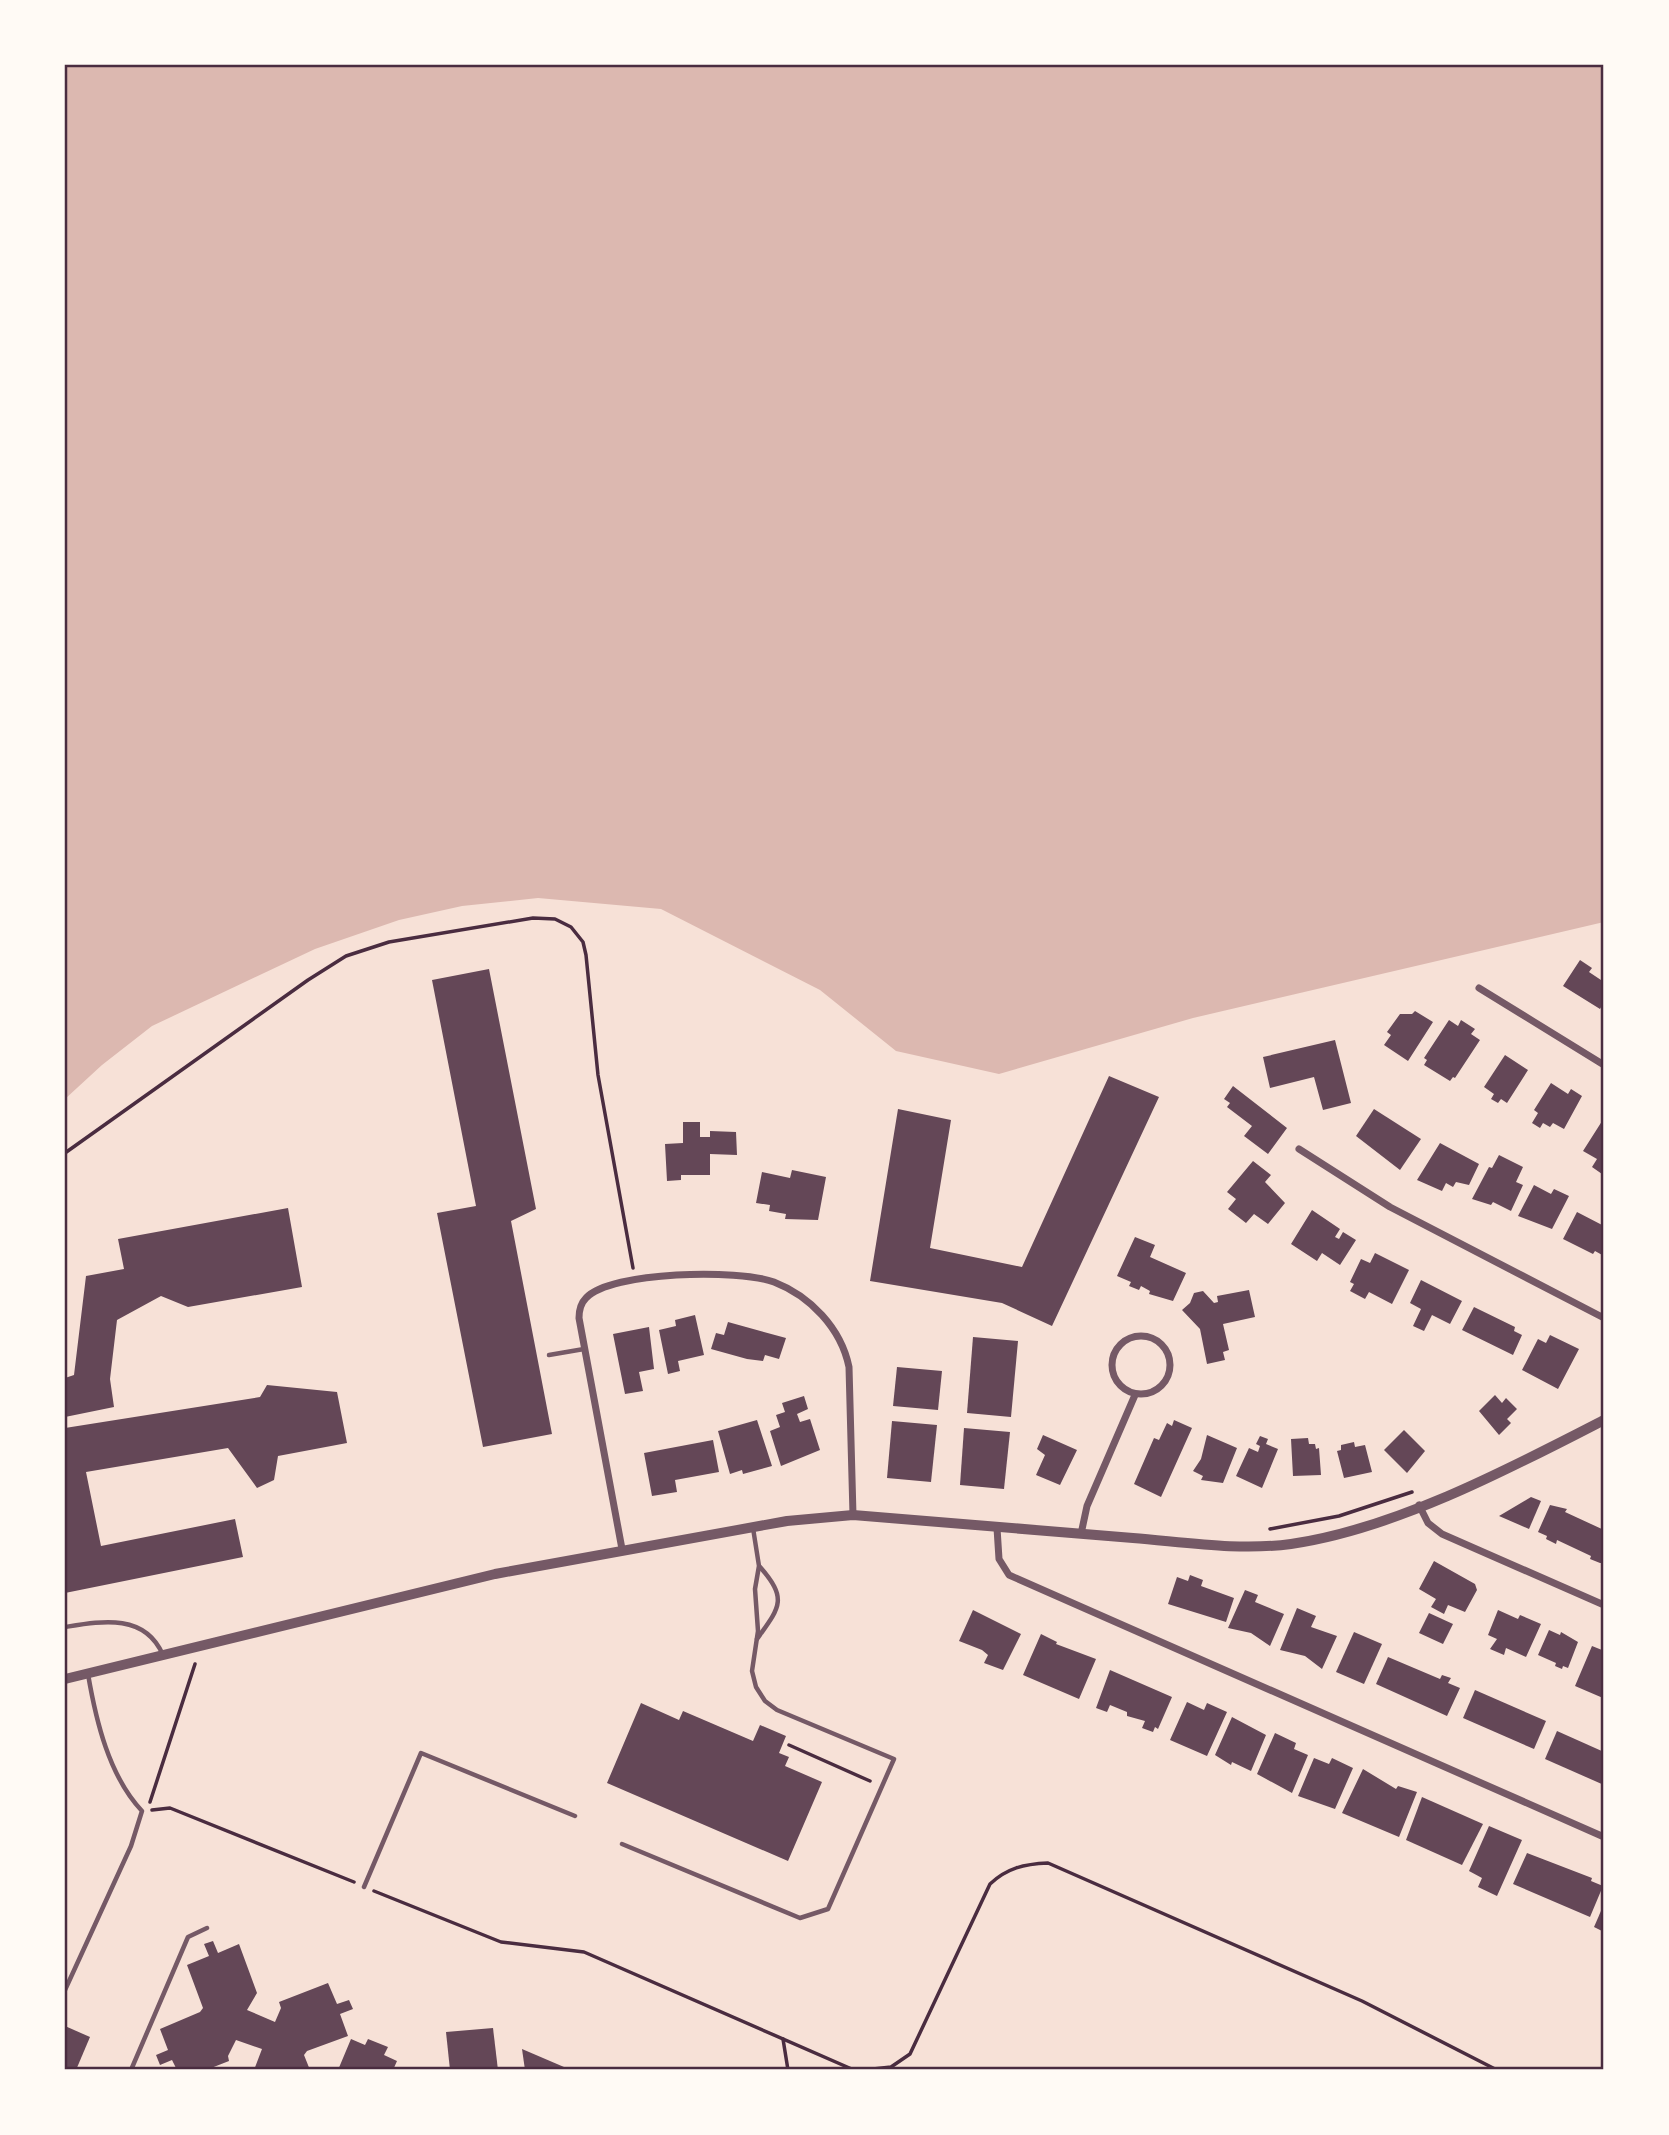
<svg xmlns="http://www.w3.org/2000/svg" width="1669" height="2135" viewBox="0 0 1669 2135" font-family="Signika,sans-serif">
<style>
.water{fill:#dcb8b0}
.building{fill:#644757}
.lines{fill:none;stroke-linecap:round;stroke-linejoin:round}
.path{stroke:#4a2c40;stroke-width:3.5}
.service{stroke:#755966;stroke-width:4.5}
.minor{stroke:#755966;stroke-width:7}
.tertiary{stroke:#755966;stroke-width:10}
.neatline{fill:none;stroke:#4a2c40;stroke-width:2.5}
</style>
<rect width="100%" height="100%" fill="#f7e1d7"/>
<polygon class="water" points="65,65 1604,65 1604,922 1193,1018 999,1074 896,1051 820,990 661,909 538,898 462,906 399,920 315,949 152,1026 102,1065 65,1099"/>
<g class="building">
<polygon points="1580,960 1592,968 1589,972 1604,982 1604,1002 1600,1009 1563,986"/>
<polygon points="489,969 536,1209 511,1221 552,1434 483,1447 437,1213 476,1206 432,980"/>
<polygon points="1415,1011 1433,1022 1408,1061 1384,1045 1391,1035 1387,1032 1400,1014 1412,1014"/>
<polygon points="1449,1020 1458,1026 1461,1020 1475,1029 1471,1034 1480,1040 1455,1078 1453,1077 1450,1081 1424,1065 1427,1060 1424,1058"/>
<polygon points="1335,1040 1351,1103 1323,1110 1314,1077 1270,1088 1263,1057"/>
<polygon points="1505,1055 1528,1070 1507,1103 1501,1099 1498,1103 1491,1099 1494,1094 1484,1087"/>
<polygon points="1109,1076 1159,1097 1052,1326 1002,1303 870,1281 898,1109 951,1120 930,1248 1022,1267"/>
<polygon points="1551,1083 1568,1094 1571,1089 1582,1096 1564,1129 1553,1123 1550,1127 1543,1123 1540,1128 1532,1123 1538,1113 1534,1110"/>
<polygon points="1233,1086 1287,1128 1268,1154 1244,1136 1252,1126 1227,1107 1230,1103 1224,1099"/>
<polygon points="1374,1109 1421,1139 1400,1170 1356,1136"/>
<polygon points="1604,1118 1604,1171 1602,1174 1592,1167 1597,1159 1583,1151"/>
<polygon points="683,1122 700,1122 700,1137 710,1137 710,1131 736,1132 737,1155 710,1154 710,1175 681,1175 681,1180 667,1181 665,1144 683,1143"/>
<polygon points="1440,1143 1479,1164 1469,1185 1456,1182 1453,1187 1446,1183 1442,1191 1417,1180"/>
<polygon points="1499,1155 1523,1167 1516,1182 1523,1185 1511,1211 1493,1202 1491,1205 1472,1199 1489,1167 1492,1168"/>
<polygon points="1253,1161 1271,1175 1265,1182 1285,1203 1268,1224 1254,1214 1246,1223 1228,1209 1236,1199 1227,1192"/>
<polygon points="792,1170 826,1177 818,1220 785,1219 786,1214 769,1211 770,1205 756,1203 762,1172 790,1178"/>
<polygon points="1534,1185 1551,1194 1554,1189 1569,1196 1552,1229 1518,1216"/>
<polygon points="288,1208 302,1287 188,1307 161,1296 117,1320 110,1379 114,1407 65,1417 65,1378 74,1375 86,1276 124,1269 118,1239"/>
<polygon points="1312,1210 1340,1229 1335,1237 1339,1239 1343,1232 1356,1240 1340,1265 1322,1253 1317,1261 1291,1244"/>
<polygon points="1577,1212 1604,1226 1604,1256 1595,1251 1593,1254 1563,1239"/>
<polygon points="1135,1237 1155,1245 1150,1257 1186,1273 1173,1301 1149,1294 1150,1291 1141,1286 1139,1290 1129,1286 1131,1282 1117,1276"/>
<polygon points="1375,1253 1409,1270 1392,1304 1369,1292 1365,1299 1350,1291 1354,1284 1350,1282 1361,1259 1370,1263"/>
<polygon points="1421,1280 1462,1301 1450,1324 1432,1315 1424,1331 1413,1326 1421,1309 1410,1303"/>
<polygon points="1249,1290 1255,1317 1223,1324 1229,1350 1223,1352 1225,1360 1207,1364 1200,1329 1182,1310 1190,1303 1194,1293 1203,1291 1214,1303 1218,1302 1217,1296"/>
<polygon points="1474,1307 1515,1327 1514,1331 1522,1335 1513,1355 1462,1330"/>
<polygon points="695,1315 704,1355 678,1361 680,1371 668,1374 659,1330 676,1326 675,1320"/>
<polygon points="728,1322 786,1338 779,1359 765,1355 763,1361 747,1359 711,1349 716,1333 724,1335"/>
<polygon points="649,1327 654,1369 639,1372 643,1391 625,1394 613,1334"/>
<polygon points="1550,1335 1579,1349 1558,1389 1522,1370 1538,1339 1546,1343"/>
<polygon points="973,1337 1018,1341 1011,1417 967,1413"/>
<polygon points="897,1367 942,1371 938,1410 893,1406"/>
<polygon points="267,1385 337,1392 347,1443 278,1456 274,1480 257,1488 228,1448 86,1472 101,1546 235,1519 243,1557 65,1593 65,1428 260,1397"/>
<polygon points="1495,1395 1502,1403 1506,1398 1517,1409 1507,1419 1511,1423 1499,1435 1479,1411"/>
<polygon points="804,1396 808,1409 797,1414 800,1422 810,1419 820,1450 781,1466 770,1431 780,1427 776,1415 785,1412 782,1403"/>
<polygon points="757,1420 772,1466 743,1474 742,1470 730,1474 718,1431"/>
<polygon points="1174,1420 1192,1428 1161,1497 1134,1484 1154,1438 1159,1440 1167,1423 1172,1426"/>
<polygon points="892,1421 937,1425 931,1482 887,1478"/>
<polygon points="964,1428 1010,1432 1004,1489 960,1485"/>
<polygon points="1404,1430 1425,1451 1407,1473 1384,1450"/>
<polygon points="1043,1435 1077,1450 1060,1485 1036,1475 1045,1455 1037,1449"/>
<polygon points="1207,1435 1237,1448 1223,1483 1201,1480 1203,1476 1193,1471 1201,1459"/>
<polygon points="1260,1436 1268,1439 1266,1444 1278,1449 1262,1488 1236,1476 1249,1448 1258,1452 1260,1446 1256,1444"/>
<polygon points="1308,1438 1309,1444 1315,1444 1316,1449 1319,1448 1321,1475 1293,1476 1291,1439"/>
<polygon points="713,1440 719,1472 675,1480 677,1492 652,1496 644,1453"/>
<polygon points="1354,1442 1355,1447 1365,1445 1372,1472 1344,1478 1337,1451 1341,1450 1341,1445"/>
<polygon points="1531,1497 1541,1501 1529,1529 1499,1516"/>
<polygon points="1550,1505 1567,1509 1565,1512 1604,1530 1604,1563 1600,1563 1590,1559 1591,1556 1557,1540 1556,1544 1546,1539 1547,1536 1538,1532"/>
<polygon points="1434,1561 1475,1584 1477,1590 1465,1612 1448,1605 1444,1614 1431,1607 1436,1599 1419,1589"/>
<polygon points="1190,1575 1203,1580 1201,1586 1234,1598 1226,1622 1168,1604 1177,1577 1188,1581"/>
<polygon points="1245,1590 1258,1595 1255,1602 1284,1614 1270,1646 1251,1633 1228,1628"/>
<polygon points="1297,1608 1316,1616 1311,1627 1337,1636 1322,1669 1305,1656 1280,1650"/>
<polygon points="973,1610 1021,1634 1003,1670 984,1663 988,1655 982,1650 959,1641"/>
<polygon points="1498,1610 1518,1619 1520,1615 1541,1624 1526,1657 1506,1648 1504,1655 1490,1649 1497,1639 1488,1635"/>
<polygon points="1429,1613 1453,1624 1443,1644 1419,1633"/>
<polygon points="1549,1630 1560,1635 1561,1632 1578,1642 1568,1668 1563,1666 1562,1669 1555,1666 1556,1663 1538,1655"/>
<polygon points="1354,1632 1382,1644 1364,1684 1336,1672"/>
<polygon points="1041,1634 1057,1642 1056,1644 1096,1659 1079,1699 1023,1675"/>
<polygon points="1604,1644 1604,1696 1603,1698 1575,1686 1592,1646 1602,1650"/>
<polygon points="1388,1657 1440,1679 1442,1675 1451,1678 1448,1683 1460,1688 1447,1716 1376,1684"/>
<polygon points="1110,1670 1172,1697 1158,1729 1155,1727 1153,1732 1142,1728 1145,1721 1127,1716 1127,1712 1110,1705 1107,1712 1096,1708"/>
<polygon points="1475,1690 1546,1721 1534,1749 1463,1718"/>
<polygon points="1187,1702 1204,1710 1207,1703 1227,1712 1207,1756 1170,1740"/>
<polygon points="641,1703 679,1720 683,1711 753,1741 760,1725 786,1736 779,1753 789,1757 785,1766 822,1782 788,1861 607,1783"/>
<polygon points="1232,1717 1266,1735 1251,1771 1232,1762 1231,1765 1215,1755"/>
<polygon points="1557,1731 1604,1752 1604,1785 1545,1759"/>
<polygon points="1275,1733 1296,1743 1294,1749 1308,1755 1292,1793 1257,1774"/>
<polygon points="1314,1758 1329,1764 1332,1758 1353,1768 1335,1809 1298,1796"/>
<polygon points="1363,1769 1396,1789 1398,1786 1417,1792 1399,1837 1342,1813"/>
<polygon points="1422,1797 1483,1824 1462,1865 1406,1840"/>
<polygon points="1489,1826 1522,1840 1497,1896 1478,1887 1482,1878 1469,1871"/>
<polygon points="1527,1853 1592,1878 1591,1881 1603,1886 1590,1917 1513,1884"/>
<polygon points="1604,1904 1604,1932 1594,1927"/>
<polygon points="213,1941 218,1953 239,1944 257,1993 247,2010 275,2022 281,2008 279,2002 328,1983 337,2004 349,2000 353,2009 340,2014 348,2036 307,2051 304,2055 310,2070 254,2070 262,2049 236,2040 228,2056 229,2061 206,2070 177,2070 172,2060 160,2065 156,2055 168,2050 160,2029 200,2012 203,2008 187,1965 209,1956 204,1944"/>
<polygon points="65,2026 90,2037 76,2070 65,2070"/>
<polygon points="493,2028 498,2070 450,2070 446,2032"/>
<polygon points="351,2039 365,2045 368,2039 388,2047 384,2055 397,2061 393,2070 338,2070"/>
<polygon points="522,2049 571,2070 525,2070"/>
</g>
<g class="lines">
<g class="path">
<polyline points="65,1153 308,980 346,956 389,942 533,918 555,919 571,927 583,942 586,955 598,1075 633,1268"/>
<polyline points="1270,1529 1339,1516 1412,1492"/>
<polyline points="789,1745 870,1781"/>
<polyline points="150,1802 195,1664"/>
<polyline points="152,1810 170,1808 354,1882"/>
<polyline points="374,1891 501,1942 584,1952 854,2070"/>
<polyline points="783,2039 788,2070"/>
<path d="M864 2070 891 2067 910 2054 990 1884C1007 1868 1024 1864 1048 1863L1362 2001 1497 2070"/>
</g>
<g class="service">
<polyline points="549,1355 584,1349"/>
<path d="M65 1627C102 1621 145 1613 163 1655"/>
<path d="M757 1639C780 1607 788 1599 760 1567"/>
<polyline points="622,1844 800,1918 828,1909 894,1759 777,1710 765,1701 756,1687 752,1671 758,1631 755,1589 759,1566 753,1528"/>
<polyline points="364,1887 421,1753 575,1816"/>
<path d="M65 1990 131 1846 142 1811C109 1776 96 1721 88 1674"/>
<polyline points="131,2070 188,1937 207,1928"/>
</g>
<g class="minor">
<polyline points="1479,988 1604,1065"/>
<polyline points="1299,1149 1390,1207 1604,1318"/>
<circle cx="1141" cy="1365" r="29"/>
<polyline points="1419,1505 1428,1523 1442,1534 1604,1605"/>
<polyline points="997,1528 999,1559 1009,1575 1604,1837"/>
<polyline points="1081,1534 1087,1506 1135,1395"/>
<path d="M622 1549 579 1318C579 1311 580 1304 586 1298 611 1271 739 1269 774 1282 810 1296 841 1328 849 1367L853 1515"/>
</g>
<path class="tertiary" d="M65 1679 495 1574 787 1521 853 1515C946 1522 1039 1530 1133 1538 1184 1542 1239 1551 1291 1544 1395 1529 1511 1468 1604 1420"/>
</g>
<rect width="1669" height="2135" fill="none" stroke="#fffaf5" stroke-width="133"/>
<rect x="66" y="66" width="1536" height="2002" class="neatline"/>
</svg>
